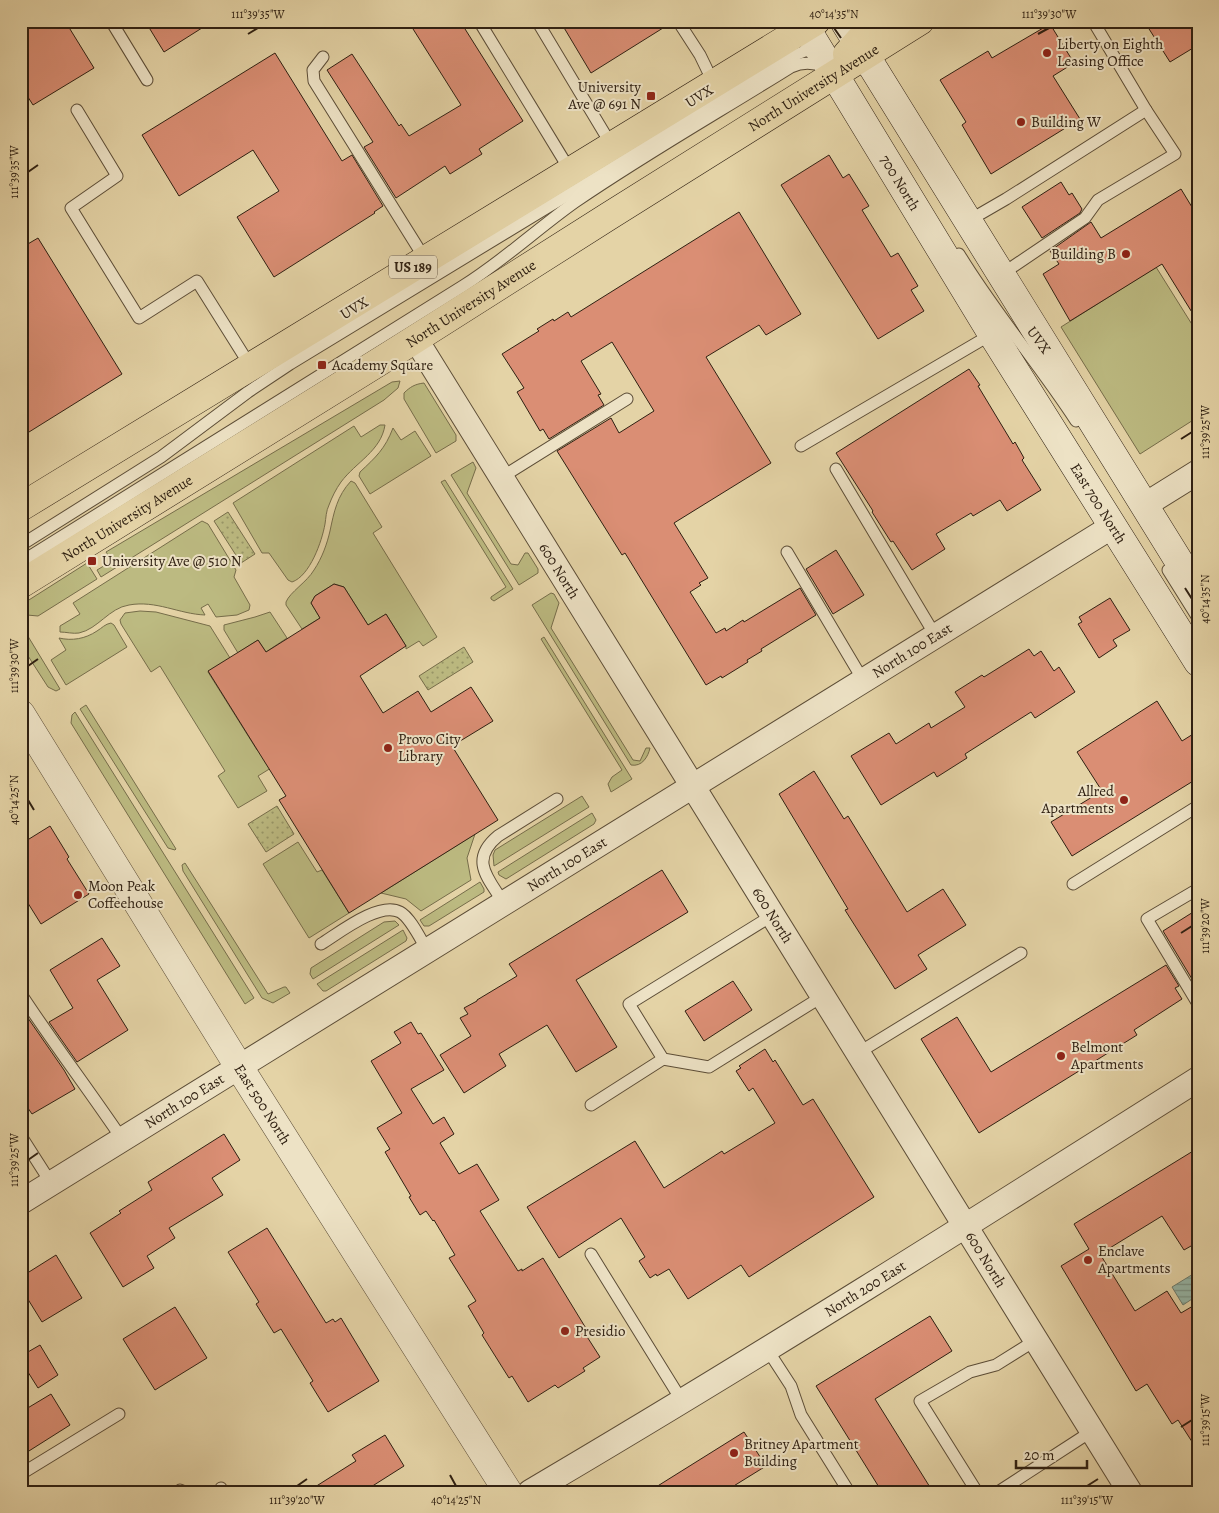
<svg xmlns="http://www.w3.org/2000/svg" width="1219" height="1513" viewBox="0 0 1219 1513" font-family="Alegreya,serif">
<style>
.grass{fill:#bcba81;stroke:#766d4a}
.garden{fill:url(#garden-dots);stroke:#766d4a}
.water{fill:url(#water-rules);stroke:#6c7b6d}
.building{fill:#da8e74;stroke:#2f2012}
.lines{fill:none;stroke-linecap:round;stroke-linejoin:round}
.service-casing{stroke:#5c4d37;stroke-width:13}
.minor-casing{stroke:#5c4d37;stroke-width:26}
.tertiary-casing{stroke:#5c4d37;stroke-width:29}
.secondary-casing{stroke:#2f2012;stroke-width:29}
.trunk-casing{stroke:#2f2012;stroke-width:29}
.service{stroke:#ede2c5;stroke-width:11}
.minor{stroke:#ede2c5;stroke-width:24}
.tertiary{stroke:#ede2c5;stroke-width:28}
.secondary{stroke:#ede2c5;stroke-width:28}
.trunk{stroke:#e4d3a6;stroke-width:28}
.ticks{fill:none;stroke:#2f2012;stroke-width:2}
.poi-dot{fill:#8f2418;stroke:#ede2c5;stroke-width:2}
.labels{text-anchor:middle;stroke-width:4;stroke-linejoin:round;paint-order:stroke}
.shield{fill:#ede2c5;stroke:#685a48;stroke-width:1}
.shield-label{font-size:14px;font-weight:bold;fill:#2f2012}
.poi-label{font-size:15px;fill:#2f2012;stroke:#ede2c5;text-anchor:start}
.street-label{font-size:15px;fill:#2f2012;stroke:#ede2c5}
.neatline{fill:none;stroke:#2f2012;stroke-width:2}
.ticks-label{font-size:12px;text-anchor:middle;fill:#2f2012}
</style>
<defs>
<pattern id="garden-dots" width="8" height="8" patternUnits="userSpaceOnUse" patternTransform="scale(1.25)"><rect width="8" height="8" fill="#bcba81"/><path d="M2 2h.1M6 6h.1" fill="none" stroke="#999768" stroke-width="1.8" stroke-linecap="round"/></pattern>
<pattern id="water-rules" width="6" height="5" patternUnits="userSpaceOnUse" patternTransform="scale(1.25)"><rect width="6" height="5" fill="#95b7a9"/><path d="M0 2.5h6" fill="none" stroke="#7a9488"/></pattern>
</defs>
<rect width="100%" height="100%" fill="#e4d3a6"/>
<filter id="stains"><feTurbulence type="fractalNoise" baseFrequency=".004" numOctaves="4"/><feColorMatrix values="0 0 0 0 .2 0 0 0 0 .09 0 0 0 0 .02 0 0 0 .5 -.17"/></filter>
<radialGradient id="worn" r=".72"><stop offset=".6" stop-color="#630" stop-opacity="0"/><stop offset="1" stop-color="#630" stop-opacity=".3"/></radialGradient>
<g class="grass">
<polygon points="1156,267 1198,334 1198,417 1140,454 1061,327"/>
<polygon points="400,381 398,388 384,400 101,577 97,570 112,561 106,552 392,382"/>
<path d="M424 383 456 435V441L436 453 404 399V393C410 387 415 384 424 383Z"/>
<path d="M380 425H385C381 451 356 462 341 482 336 489 332 497 329 505 326 511 326 518 325 524 322 541 310 576 292 582L288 580 269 553H262L233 503 354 426 361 437Z"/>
<path d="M393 428 401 440 415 431 431 456 370 494 359 476 360 472C376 457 385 449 393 428Z"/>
<polygon points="473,462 476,468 467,493 511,564 518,565 525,553 528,553 538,569 538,573 519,585 451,475"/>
<polygon points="445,480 513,589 494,601 491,599 491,597 506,587 441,482"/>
<path d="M351 481 355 483 382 527 373 533 437 637 423 646 419 641 406 649V646L386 614 368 625 344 587 334 584 315 596 311 603 320 618 302 629 286 605V602C290 592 307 582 314 570 322 558 327 544 330 531 334 512 337 496 351 481Z"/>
<path d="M202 521 208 524 236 570 234 577 250 605 249 610 237 615 216 617 208 604 201 608 205 615C179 614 156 600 129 605 109 608 98 629 79 633 73 634 66 632 60 632V626L80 614 73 603Z"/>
<polygon points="87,563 97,579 38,616 27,615 22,611 21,605"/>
<path d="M551 593 554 594 559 603 551 628 633 760 640 761 646 748H650C648 757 642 767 631 765L532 605Z"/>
<polygon points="140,611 156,612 210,626 230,658 208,672 257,750 297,752 258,776 267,791 238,808 218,776 225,771 160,666 151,672 121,624 120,620 125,613"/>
<polygon points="270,612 287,638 266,652 258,640 238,653 224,630 224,625 255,617"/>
<path d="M111 623 114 625 127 647 66 685 51 660 66 650 59 638C72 641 85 639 97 631 102 628 105 624 111 623Z"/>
<polygon points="21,632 26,633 60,689 56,691 48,687 21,645"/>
<polygon points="544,637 632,779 611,792 608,784 612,777 622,770 541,639"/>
<polygon points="86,705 176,849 175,850 168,848 80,709"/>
<polygon points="75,712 254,998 245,1004 71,723 72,715"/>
<polygon points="582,796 589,807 494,866 493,855 495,850"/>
<polygon points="592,813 596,820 594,824 506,879 499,875 498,872"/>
<polygon points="475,834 467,858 471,880 421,911 406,899 381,893"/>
<polygon points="298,842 317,872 322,870 349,913 309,938 263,864"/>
<polygon points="185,863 268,994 284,987 286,987 290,993 273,1003 262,998 183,871 182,865"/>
<polygon points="480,882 484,889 484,892 429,926 424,926 420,920"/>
<polygon points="395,921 399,925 313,979 310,974 311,968 384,922"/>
<polygon points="403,930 407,938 406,941 326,991 323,991 317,984"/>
</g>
<g class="garden">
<polygon points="228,512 255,554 241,563 214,521"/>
<polygon points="464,647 473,662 428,690 419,676"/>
<polygon points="277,806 294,834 266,852 248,824"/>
</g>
<polygon class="water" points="1198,1271 1198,1295 1183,1305 1172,1287"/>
<g class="building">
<polygon points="21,21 65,21 94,68 33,105 21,86"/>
<polygon points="145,21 213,21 164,52"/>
<polygon points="408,21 460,21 523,121 479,149 482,154 450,174 445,166 396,198 364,147 373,142 327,70 352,54 399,126 401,124 409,136 461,105"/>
<polygon points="560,21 671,21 671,23 591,73"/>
<polygon points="1144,21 1198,21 1198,45 1170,62"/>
<polygon points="1050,24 1074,63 1053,76 1080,119 991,174 962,125 966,122 940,80 988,51 992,58"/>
<polygon points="275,53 342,161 352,155 383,206 374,212 375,213 274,277 237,217 279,191 253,150 179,196 142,135"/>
<polygon points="829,155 843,178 849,174 869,206 862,210 891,257 898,253 918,286 911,290 924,311 878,339 781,185"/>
<polygon points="1061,182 1069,195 1072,193 1082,209 1080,213 1042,238 1022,207"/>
<polygon points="1181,189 1198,217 1198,322 1162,264 1070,321 1043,274 1059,264 1050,251 1091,222 1101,238"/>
<polygon points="739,212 801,314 766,335 759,325 706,357 771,463 674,523 708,578 699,583 701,585 690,592 716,633 725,628 726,631 743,620 744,622 800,588 816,615 761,649 762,651 747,660 748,662 722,678 721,676 706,685 625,553 622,555 557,451 611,418 619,433 654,411 612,342 581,361 601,394 598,395 604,405 549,439 543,429 540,431 517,392 524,388 502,354 539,331 537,329 553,319 554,321 568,312 571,317"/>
<polygon points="38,238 122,374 21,437 21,248"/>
<polygon points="969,369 980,385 978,386 1013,444 1015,442 1024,458 1022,460 1041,490 1007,511 1000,500 973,516 971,513 936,534 945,549 912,570 893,541 891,542 872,512 873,511 836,453"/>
<polygon points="836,550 864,595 833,614 806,569"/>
<polygon points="334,584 344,587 368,625 386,614 406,646 360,676 383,713 418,691 431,712 471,687 493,721 452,746 498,820 349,913 279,800 286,796 208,671 258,640 266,652 320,618 311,603 315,596"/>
<polygon points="1110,598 1130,630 1113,640 1117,646 1099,658 1078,624 1082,622 1079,617"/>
<polygon points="1029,649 1034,656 1041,651 1054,671 1059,667 1075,692 1035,718 1031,712 965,754 967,758 937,777 934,772 881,805 851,756 889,733 896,744 929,723 931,728 965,707 955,692 982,675 984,677"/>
<polygon points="1157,701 1182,741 1198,731 1198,778 1072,856 1051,822 1102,791 1077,752"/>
<polygon points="814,771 844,819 848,816 907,912 943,889 966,925 918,955 927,969 895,989 845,910 848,909 779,794"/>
<polygon points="50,826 69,857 67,859 89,894 41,924 21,892 21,844"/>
<polygon points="662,870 688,912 576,980 617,1047 576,1072 547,1025 499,1054 506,1066 464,1093 440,1055 471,1036 460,1018 468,1014 464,1008 477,1001 477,1000 517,976 509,964"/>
<polygon points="1198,909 1198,989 1163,931"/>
<polygon points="102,938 120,966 97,980 128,1030 77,1062 49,1022 73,1008 50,970"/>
<polygon points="1166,965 1179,986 1175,988 1182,999 1134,1030 1137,1035 979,1133 921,1039 957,1017 991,1072"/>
<polygon points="733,981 752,1010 704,1041 685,1011"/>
<polygon points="21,1008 64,1070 75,1089 32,1114 21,1098"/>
<polygon points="411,1022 418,1034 421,1033 444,1070 411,1089 433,1124 444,1117 454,1134 440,1143 459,1174 477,1164 499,1200 480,1211 518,1271 522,1269 522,1271 543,1258 587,1330 584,1332 600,1357 583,1368 585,1371 558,1388 555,1385 528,1402 512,1376 509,1378 482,1335 484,1333 468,1306 476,1301 449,1258 455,1255 434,1220 433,1221 426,1211 420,1215 409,1197 411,1196 385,1152 390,1149 377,1128 402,1113 371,1061 401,1043 394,1032"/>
<polygon points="765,1049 773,1062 775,1060 803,1105 813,1099 874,1197 749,1277 741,1265 688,1299 669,1269 657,1276 656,1274 650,1278 639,1261 645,1257 621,1218 559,1258 527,1207 635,1141 664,1188 722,1151 724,1154 775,1123 753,1088 749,1091 736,1071 741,1068 739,1066"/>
<polygon points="224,1134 240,1160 212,1178 223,1195 169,1228 175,1238 147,1256 154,1268 123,1287 90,1233 121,1213 119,1211 152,1190 148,1182"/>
<polygon points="1198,1148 1198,1242 1184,1250 1162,1216 1100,1254 1135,1311 1167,1291 1181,1313 1198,1303 1198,1451 1178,1420 1172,1424 1147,1384 1136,1391 1061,1266 1089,1249 1074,1224"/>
<polygon points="267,1228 326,1323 333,1319 335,1322 341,1318 379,1381 328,1412 310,1383 313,1381 281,1329 274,1333 256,1304 259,1302 228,1252"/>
<polygon points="56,1255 82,1298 42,1322 21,1288 21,1277"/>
<polygon points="175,1307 207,1358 155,1390 123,1339"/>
<polygon points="930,1316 952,1351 875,1399 933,1492 882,1492 816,1386"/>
<polygon points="40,1345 58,1375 38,1388 21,1361 21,1356"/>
<polygon points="51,1394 70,1425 21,1456 21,1412"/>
<polygon points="744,1432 766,1466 724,1492 648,1492"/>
<polygon points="385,1435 404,1466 363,1492 307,1492 356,1461 352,1455"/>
</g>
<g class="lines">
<defs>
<g id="service">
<polyline points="111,21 147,80"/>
<polyline points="479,21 571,172"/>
<polyline points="537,21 612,146"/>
<polyline points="678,21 700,55 714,84"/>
<polyline points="323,57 313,70 314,81 425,259"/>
<polyline points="77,110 117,176 71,208 139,318 197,281 251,367"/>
<polyline points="968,221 1006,199 1146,110"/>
<path d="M959 254C994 312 1039 364 1076 421"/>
<polyline points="1002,274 1085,218 1098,200 1175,154 1146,110 1093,21"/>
<polyline points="801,446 992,334"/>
<polyline points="836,469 935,635"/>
<polyline points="502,477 627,399"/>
<polyline points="21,545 161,457 248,392 290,364 607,171 795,55 805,51 818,51"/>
<polyline points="787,552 863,680"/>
<path d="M21 562 463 286C503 261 537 229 575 202 645 154 719 112 791 67 802 62 813 62 824 67"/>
<polyline points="1168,570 1198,618"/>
<polyline points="1073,884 1198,806"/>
<polyline points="1198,889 1147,919 1198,1004"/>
<path d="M503 902C488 878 469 860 498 836L557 799"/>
<polyline points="773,915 629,1004 663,1059 709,1067 823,996"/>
<path d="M321 944C339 933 379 901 400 912 410 917 421 940 427 950"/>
<path d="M21 994C53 1043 89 1090 122 1139"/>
<polyline points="858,1053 1021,953"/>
<polyline points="591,1105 663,1059"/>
<polyline points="21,1136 51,1183"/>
<polyline points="591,1254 682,1401"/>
<polyline points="767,1349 791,1386 801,1415 849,1492"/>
<polyline points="21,1474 119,1414"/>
<polyline points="221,1488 223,1492"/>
<polyline points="180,1490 185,1492"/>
<polyline points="977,1492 920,1401 970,1372 996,1365 1036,1340"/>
<polyline points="998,1492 1092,1431"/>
</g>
<g id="minor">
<path id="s1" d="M415 338 1130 1492"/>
<polyline points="1145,505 1198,472"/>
<path id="s2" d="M21 1202 1113 526"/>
<path id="s3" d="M530 1492C756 1359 977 1219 1198 1079"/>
</g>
<g id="tertiary">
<path id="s4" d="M21 714 239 1067 508 1492"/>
</g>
<g id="secondary">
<polyline points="844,21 1198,592"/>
<path id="s5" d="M806 28 992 334 1198 662"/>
</g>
<g id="trunk">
<polyline points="847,54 864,35 882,21"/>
<polyline points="21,507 816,21"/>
<path id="s6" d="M21 584 390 355 609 216 920 21"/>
</g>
</defs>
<use href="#service" class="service-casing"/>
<use href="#minor" class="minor-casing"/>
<use href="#tertiary" class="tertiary-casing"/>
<use href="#secondary" class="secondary-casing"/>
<use href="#trunk" class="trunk-casing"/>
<use href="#service" class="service"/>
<use href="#minor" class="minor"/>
<use href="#tertiary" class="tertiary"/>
<use href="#secondary" class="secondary"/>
<use href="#trunk" class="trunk"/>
</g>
<path class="ticks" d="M834 28 841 38M248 34 258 28M1038 34 1049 28M28 172 38 165M1181 439 1192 432M1185 588 1192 599M28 666 38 659M28 800 34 810M1181 933 1192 926M28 1160 38 1153M1181 1427 1192 1420M450 1475 456 1486M297 1486 307 1479M1087 1486 1098 1479"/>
<g class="poi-dot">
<circle cx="1047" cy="53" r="5"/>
<rect x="646" y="91" width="10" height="10" rx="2.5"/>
<circle cx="1021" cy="122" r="5"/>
<circle cx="1126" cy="254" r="5"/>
<rect x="317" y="360" width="10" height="10" rx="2.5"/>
<rect x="87" y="556" width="10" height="10" rx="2.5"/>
<circle cx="388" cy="748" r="5"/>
<circle cx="1124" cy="800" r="5"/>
<circle cx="78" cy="895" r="5"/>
<circle cx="1061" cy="1056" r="5"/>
<circle cx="1088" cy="1260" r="5"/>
<circle cx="565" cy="1331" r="5"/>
<circle cx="734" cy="1453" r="5"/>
</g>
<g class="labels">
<rect class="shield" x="389" y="255.5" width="48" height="23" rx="4"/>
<g class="shield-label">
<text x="413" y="272">US 189</text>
</g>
<g class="poi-label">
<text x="1057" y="49">Liberty on Eighth<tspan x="1057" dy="17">Leasing Office</tspan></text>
<text x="641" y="92" text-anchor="end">University<tspan x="641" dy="17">Ave @ 691 N</tspan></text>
<text x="1031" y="127">Building W</text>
<text x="1116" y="259" text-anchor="end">Building B</text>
<text x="332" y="370">Academy Square</text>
<text x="102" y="566">University Ave @ 510 N</text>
<text x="398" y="744">Provo City<tspan x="398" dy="17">Library</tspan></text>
<text x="1114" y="796" text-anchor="end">Allred<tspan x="1114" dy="17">Apartments</tspan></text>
<text x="88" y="891">Moon Peak<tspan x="88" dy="17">Coffeehouse</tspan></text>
<text x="1071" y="1052">Belmont<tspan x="1071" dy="17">Apartments</tspan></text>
<text x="1098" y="1256">Enclave<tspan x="1098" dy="17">Apartments</tspan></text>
<text x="575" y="1336">Presidio</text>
<text x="744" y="1449">Britney Apartment<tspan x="744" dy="17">Building</tspan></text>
</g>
<g class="street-label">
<text dy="5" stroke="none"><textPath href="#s6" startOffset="935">North University Avenue</textPath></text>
<text transform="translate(699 96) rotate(-32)" y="5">UVX</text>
<text dy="5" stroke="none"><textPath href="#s5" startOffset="181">700 North</textPath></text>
<text dy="5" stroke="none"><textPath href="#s6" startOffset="530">North University Avenue</textPath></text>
<text transform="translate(354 308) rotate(-31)" y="5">UVX</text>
<text transform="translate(1039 340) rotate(54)" y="5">UVX</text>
<text dy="5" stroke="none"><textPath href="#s5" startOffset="558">East 700 North</textPath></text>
<text dy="5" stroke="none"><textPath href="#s6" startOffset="125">North University Avenue</textPath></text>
<text dy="5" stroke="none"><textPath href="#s1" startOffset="274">600 North</textPath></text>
<text dy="5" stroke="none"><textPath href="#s2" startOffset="1048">North 100 East</textPath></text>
<text dy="5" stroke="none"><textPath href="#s2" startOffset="642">North 100 East</textPath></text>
<text dy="5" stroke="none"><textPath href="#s1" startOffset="679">600 North</textPath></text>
<text dy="5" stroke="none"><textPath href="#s2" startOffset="192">North 100 East</textPath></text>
<text dy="5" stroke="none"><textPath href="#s4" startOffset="459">East 500 North</textPath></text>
<text dy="5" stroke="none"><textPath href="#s1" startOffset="1084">600 North</textPath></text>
<text dy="5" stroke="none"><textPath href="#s3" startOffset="392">North 200 East</textPath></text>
</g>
</g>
<rect width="1219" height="1513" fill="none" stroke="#e4d3a6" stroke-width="55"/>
<path d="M1016 1460v8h71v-8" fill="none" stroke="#2f2012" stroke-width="2.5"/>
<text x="1024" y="1460" font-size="15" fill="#2f2012" stroke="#ede2c5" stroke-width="4" paint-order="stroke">20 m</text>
<rect x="28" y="28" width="1164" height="1458" class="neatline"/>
<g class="ticks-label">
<text x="258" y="18">111°39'35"W</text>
<text x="834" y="18">40°14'35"N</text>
<text x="1049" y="18">111°39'30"W</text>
<text transform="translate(14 172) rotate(-90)" y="4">111°39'35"W</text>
<text transform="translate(1205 432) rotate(-90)" y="4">111°39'25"W</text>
<text transform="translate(1205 599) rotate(-90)" y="4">40°14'35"N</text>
<text transform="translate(14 666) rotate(-90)" y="4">111°39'30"W</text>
<text transform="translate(14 800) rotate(-90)" y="4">40°14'25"N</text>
<text transform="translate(1205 926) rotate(-90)" y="4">111°39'20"W</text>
<text transform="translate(14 1160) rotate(-90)" y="4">111°39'25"W</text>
<text transform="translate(1205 1420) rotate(-90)" y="4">111°39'15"W</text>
<text x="297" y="1504">111°39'20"W</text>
<text x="456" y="1504">40°14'25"N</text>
<text x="1087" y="1504">111°39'15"W</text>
</g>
<rect width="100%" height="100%" filter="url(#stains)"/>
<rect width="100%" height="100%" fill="url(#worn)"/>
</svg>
